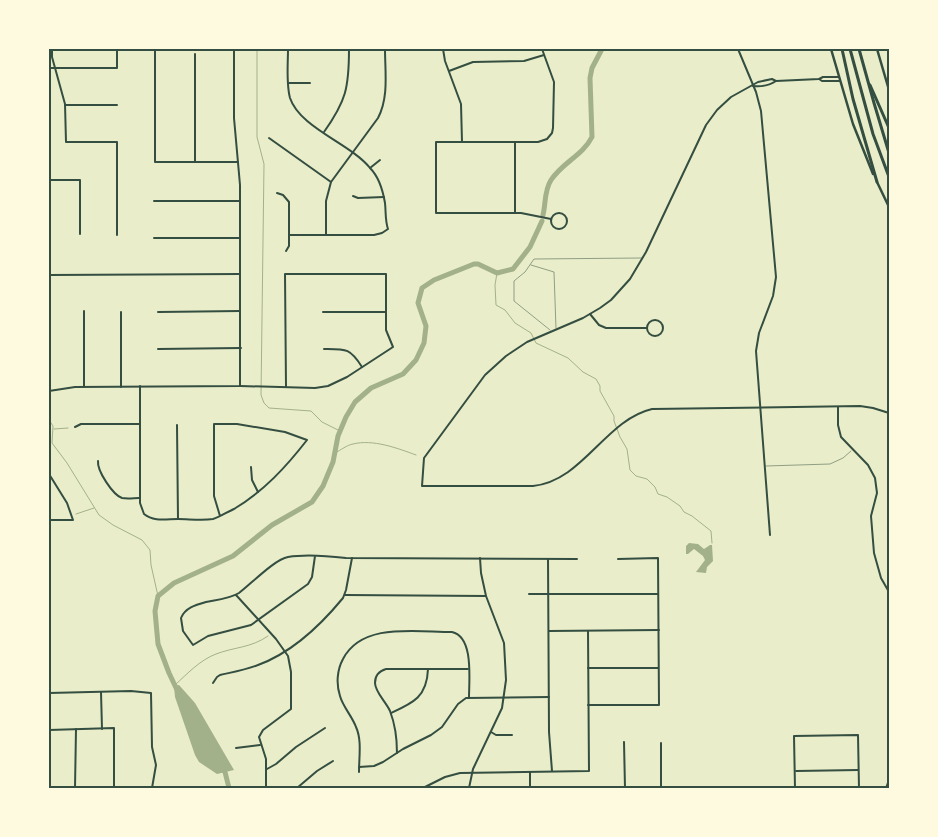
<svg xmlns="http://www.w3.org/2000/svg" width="938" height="837" viewBox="0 0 938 837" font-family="'Fira Sans Condensed',sans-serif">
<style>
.water{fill:#a3b18a}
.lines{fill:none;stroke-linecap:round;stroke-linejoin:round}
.stream{stroke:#a3b18a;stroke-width:1}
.river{stroke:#a3b18a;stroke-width:5}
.service{stroke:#344e41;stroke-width:0.5}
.minor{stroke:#344e41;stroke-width:2}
.tertiary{stroke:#344e41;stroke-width:2}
.secondary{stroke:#344e41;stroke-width:2.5}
.motorway{stroke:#344e41;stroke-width:3}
.neatline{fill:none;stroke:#344e41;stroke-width:2}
</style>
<rect width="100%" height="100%" fill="#e9edc9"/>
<g class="water">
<polygon points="689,543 698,544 704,549 710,545 712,545 713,561 707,567 706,573 696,572 705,560 703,556 694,549 688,554 686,554 686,546"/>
<polygon points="179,685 195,703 234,770 217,774 199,762 195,755 175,697 174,686"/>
</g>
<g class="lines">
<g class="stream">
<polyline points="257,49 257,137 264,164 261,395 264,403 269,408 311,411 322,422 340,431"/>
<polyline points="497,273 495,285 496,305 505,310 515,323 531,333 536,343 568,358 583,372 596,379 600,386 600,391 614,416 614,421 620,437 627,449 630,470 636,476 647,479 655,487 658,494 667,497 680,506 684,512 692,516 711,531 712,543"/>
<polyline points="49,420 53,426 52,443 67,463 99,515 113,525 142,540 150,550 151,565 158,596"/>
<polyline points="54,429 68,428"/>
<path d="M335 453C341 450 347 445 353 444 373 439 397 448 416 455"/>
<polyline points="76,514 94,508"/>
<path d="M175 685C187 674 200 660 216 654 234 647 251 648 268 636"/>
</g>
<g class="river">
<path d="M543 215C546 203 544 191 551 180 562 163 583 155 592 137L590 78 592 68 602 49"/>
<polyline points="178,692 169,673 158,644 155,611 158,596 174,583 233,556 272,525 312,502 323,486 333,462 338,436 346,417 355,402 371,388 403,374 416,360 424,343 426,326 418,303 422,288 434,280 474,264 478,264 497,273 513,269 530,247 542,221"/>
<polyline points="221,768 225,772 229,788"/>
</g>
<g class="service">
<polyline points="531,265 554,272 556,328"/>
<polyline points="550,330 514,301 514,281 525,272 534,259 642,258"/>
<polyline points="766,466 830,464 843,458 851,451"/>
</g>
<g class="minor">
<polyline points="52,49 52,57 65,104 66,142 117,142 117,235"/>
<polyline points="155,49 155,162 238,162"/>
<path d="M288 49C288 64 286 83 290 98 300 128 351 144 370 168 378 176 383 191 385 203 386 212 385 220 388 229L382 233 374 235H289"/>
<polyline points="443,49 445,61 461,104 462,142"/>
<polyline points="542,49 554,82 553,128 552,133 547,139 538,142 436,142 436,213 521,213 551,219"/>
<polyline points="738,49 756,92 761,111 776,277 773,296 759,333 756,351 770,535"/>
<polyline points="195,54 195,162"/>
<polyline points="49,68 117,68 117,49"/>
<polyline points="449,71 473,62 524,61 544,55"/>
<path d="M839 77H823L819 79 776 81 772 79 758 82 731 97 717 110 706 125 646 252 630 279 611 300 600 308 583 318 527 342 506 356 485 375 424 458 422 486H533C583 481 605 420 652 409L860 406 873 408 889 413"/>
<polyline points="819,79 822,81 840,81"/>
<polyline points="289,83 310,83"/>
<path d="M753 86C761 87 770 85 776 81"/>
<polyline points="65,105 117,105"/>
<path d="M324 132C346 101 349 88 349 49"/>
<polyline points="269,138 331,182"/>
<polyline points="515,143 515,213"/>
<polyline points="370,168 380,160"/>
<polyline points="49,180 80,180 80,234"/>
<polyline points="277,193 283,195 289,202 289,246 286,251"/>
<polyline points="353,196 358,198 384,197"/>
<polyline points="154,201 239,201"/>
<circle cx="559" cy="221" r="8"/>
<path d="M326 235V201L331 182 378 118C389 97 385 72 385 49"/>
<polyline points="154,238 240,238"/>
<polyline points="49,275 240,274"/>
<polyline points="84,311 84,387"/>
<polyline points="121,312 121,387"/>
<polyline points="158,312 240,311"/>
<polyline points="323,312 386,312"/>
<polyline points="590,314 599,325 606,328 647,328"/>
<circle cx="655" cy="328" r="8"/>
<polyline points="158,349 241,348"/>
<path d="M324 349C346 349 350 348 362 367"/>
<path d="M140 386V503L144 514C154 522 166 519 178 519 189 519 202 521 213 519 220 517 227 512 234 509 264 491 286 467 307 440L285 432 237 424H214V496L220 516"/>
<polyline points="240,386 315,388 328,386 347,377 393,347 386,330 386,274 285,274 286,387"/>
<polyline points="838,407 838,425 841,437 868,465 875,478 877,493 871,516 874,553 881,578 889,592"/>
<polyline points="177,425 178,519"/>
<polyline points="75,427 81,424 139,424"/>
<path d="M98 461C97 471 113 495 122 498 128 499 134 498 139 498"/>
<polyline points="251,467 252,480 258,492"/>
<polyline points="49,474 67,503 73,520 49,520"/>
<path d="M315 556 312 577 308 584 251 625 208 636 193 645 183 631 181 618C185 608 195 605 206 602 216 600 229 599 239 593 251 584 275 559 288 557 305 554 329 556 346 558L577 559"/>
<polyline points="548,559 549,732 552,771"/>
<polyline points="529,594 658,594"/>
<polyline points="236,595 276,639 288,656 291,672 291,709 263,730 259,737 266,759 266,788"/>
<polyline points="345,595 486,596"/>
<polyline points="549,631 659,630"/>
<polyline points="588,668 658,668"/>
<path d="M213 683 217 677 220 675C233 672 245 670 258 665 291 653 320 626 343 598L346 590 352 558"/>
<polyline points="101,692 102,729"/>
<polyline points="49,693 131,691 151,693 152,747 156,765 152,788"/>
<polyline points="588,705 659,705 658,558 618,559"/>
<path d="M391 713C413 703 427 697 428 669"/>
<polyline points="49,730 114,728 114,788"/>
<polyline points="491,732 496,735 512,735"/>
<polyline points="624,742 625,788"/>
<polyline points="661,743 661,788"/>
<polyline points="236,748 260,745"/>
<path d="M397 753C397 739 395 724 390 711 386 702 375 692 375 683 375 675 379 671 386 669H468"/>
<polyline points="359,767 374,766 383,762 403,749 431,735 442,727 458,704 466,698 549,697"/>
<polyline points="267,769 276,764 296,747 325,728"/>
<polyline points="796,771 858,770"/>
<path d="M359 772C359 757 362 740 356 727 352 716 343 707 340 696 336 684 337 670 343 659 362 622 416 632 452 632 474 637 469 679 469 698"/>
<polyline points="530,772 530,788"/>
<polyline points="75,788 76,729"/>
<polyline points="297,788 317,771 333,761"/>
<polyline points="423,788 445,777 460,773 589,771 588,631"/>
<polyline points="469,788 473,769 502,708 506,680 504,643 486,596 481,573 480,558"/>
<polyline points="795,788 794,736 858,735 859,788"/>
<polyline points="886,788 889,780"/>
</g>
<polyline class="tertiary" points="49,391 75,387 240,386 240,185 234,118 234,49"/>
<g class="secondary">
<polyline points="831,49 853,124 873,174"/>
<polyline points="877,49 889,90"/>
<polyline points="877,182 889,207"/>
</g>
<g class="motorway">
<polyline points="842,49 853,99 877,182"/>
<polyline points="850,49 873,134 889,177"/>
<polyline points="859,49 874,103 889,153"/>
<polyline points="870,85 889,128"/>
</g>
</g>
<rect width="938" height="837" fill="none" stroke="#fefae0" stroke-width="100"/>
<rect x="50" y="50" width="838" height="737" class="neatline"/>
</svg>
